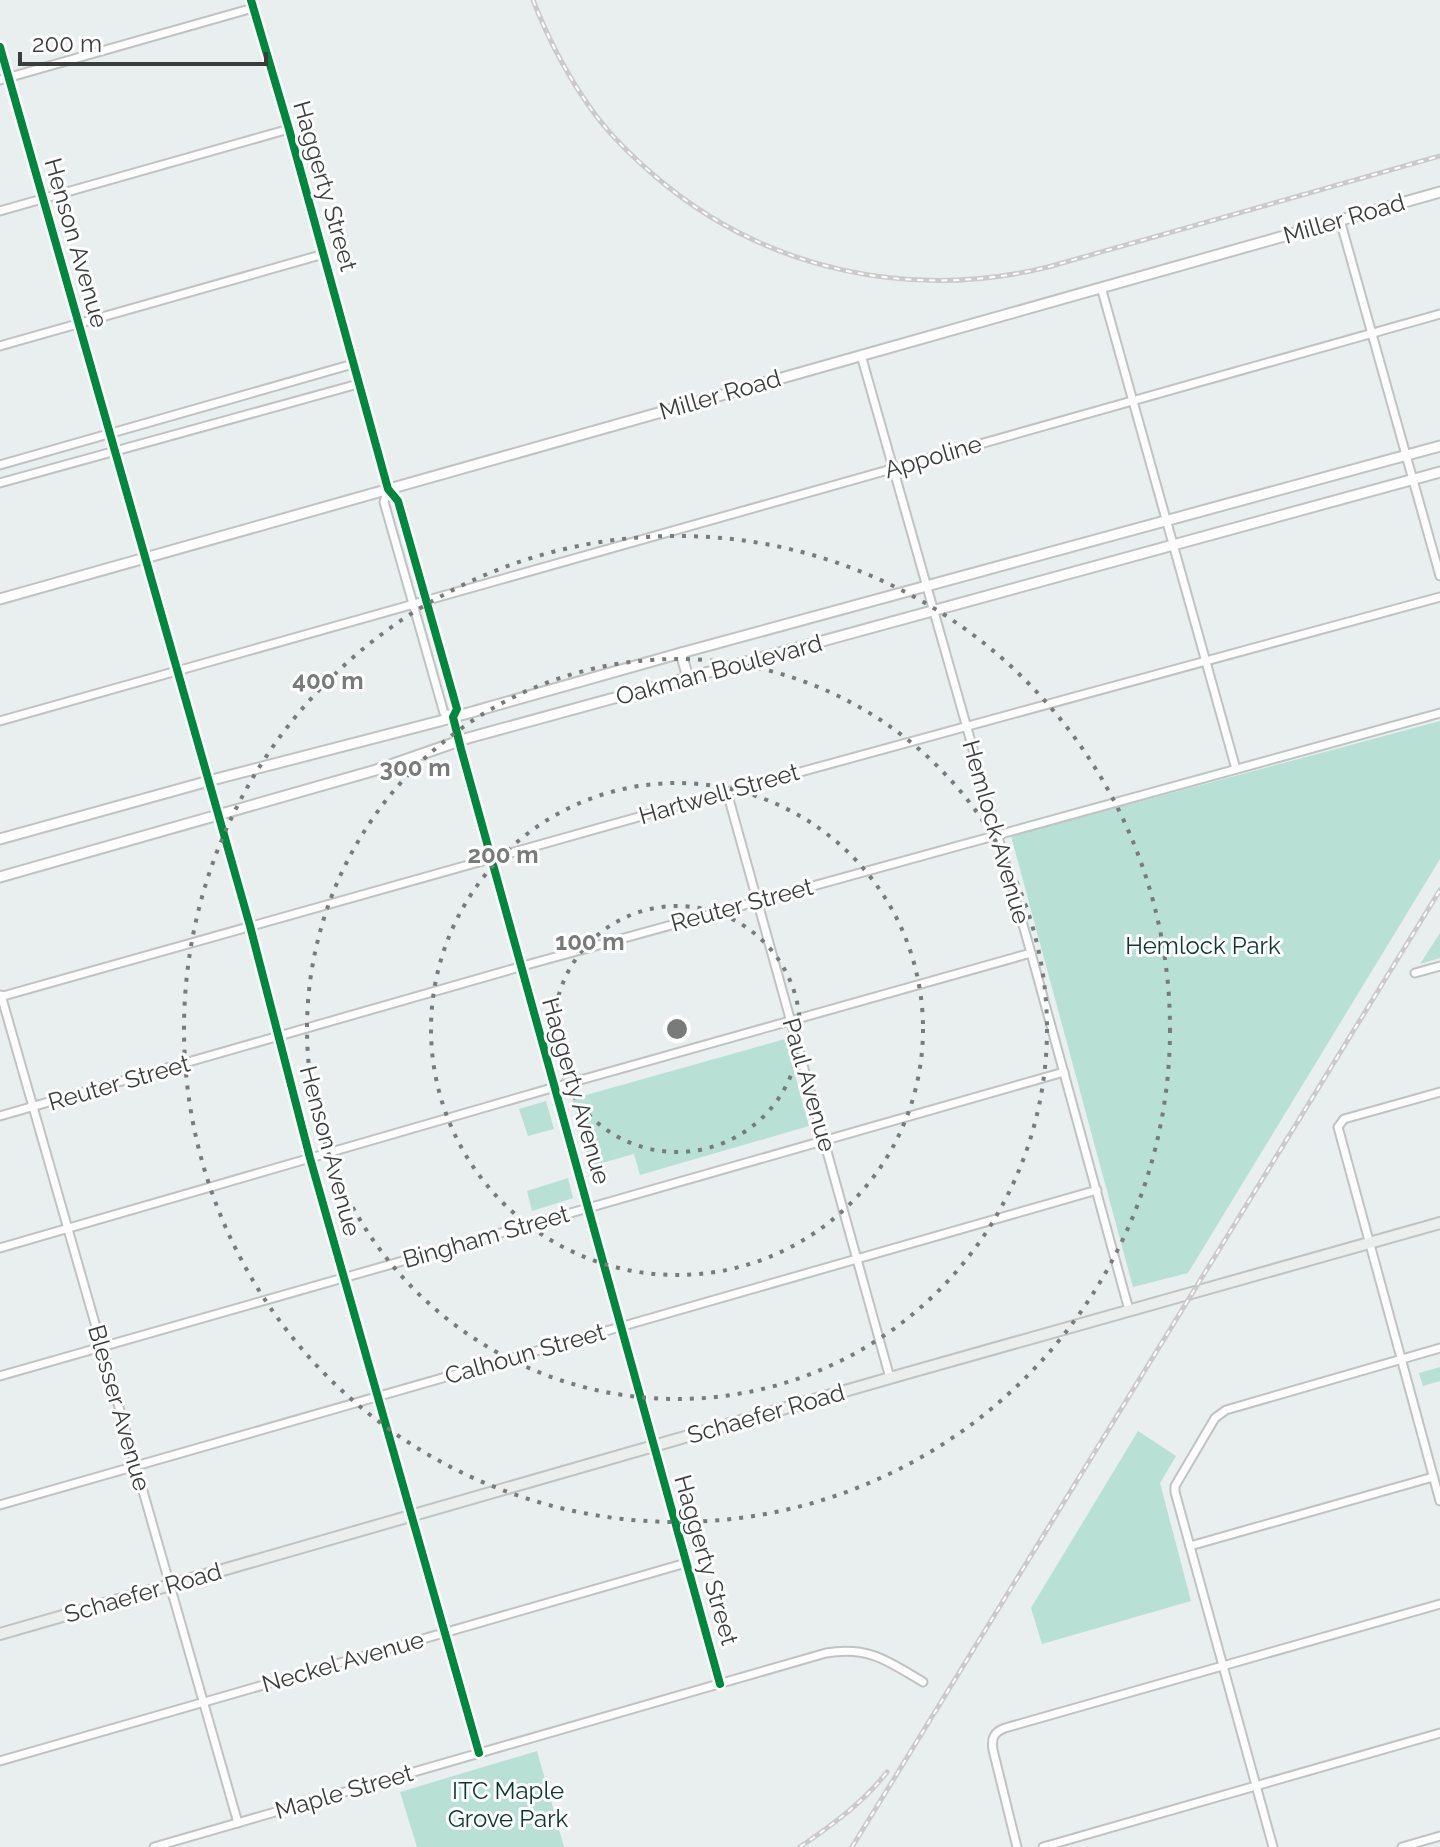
<svg xmlns="http://www.w3.org/2000/svg" width="1440" height="1847" viewBox="0 0 1440 1847" font-family="Raleway,sans-serif">
<style>
.green{fill:#b8e0d5}
.lines{fill:none;stroke-linecap:round;stroke-linejoin:round}
.minor-casing{stroke:#bfc3c2;stroke-width:11}
.tertiary-casing{stroke:#bfc3c2;stroke-width:13}
.secondary-casing{stroke:#bfc3c2;stroke-width:14}
.minor{stroke:#fcfdfc;stroke-width:7}
.tertiary{stroke:#fcfdfc;stroke-width:9}
.secondary{stroke:#eaefee;stroke-width:10}
.rail-casing{stroke:#cacaca;stroke-width:5}
.rail{stroke:#fff;stroke-width:2;stroke-dasharray:6;stroke-linecap:butt}
.cycleway-casing{stroke:#fff;stroke-width:13}
.cycleway{stroke:#00873e;stroke-width:8}
.ring{fill:none;stroke:#777c7a;stroke-width:4;stroke-dasharray:4 8}
.labels{text-anchor:middle;stroke-width:6;stroke-linejoin:round;paint-order:stroke}
.street-label{font-size:24px;fill:#393e3c;stroke:#fff}
.park-label{font-size:24px;fill:#09382e;stroke:#fff}
.centre{fill:#777c7a;stroke:#fff;stroke-width:4}
.ring-label{font-size:24px;text-anchor:middle;font-weight:bold;fill:#777c7a;stroke:#fff;stroke-width:6;stroke-linejoin:round;paint-order:stroke}
</style>
<rect width="100%" height="100%" fill="#e9efee"/>
<g class="green">
<polygon points="1440,721 1440,859 1188,1273 1133,1287 1011,836"/>
<polygon points="1440,933 1440,958 1420,964"/>
<polygon points="785,1039 809,1126 640,1175 634,1154 591,1166 572,1099"/>
<polygon points="546,1101 554,1129 528,1136 519,1109"/>
<polygon points="568,1178 573,1198 532,1211 527,1191"/>
<polygon points="1440,1367 1440,1381 1423,1386 1419,1373"/>
<polygon points="1138,1431 1176,1456 1160,1483 1191,1601 1042,1644 1031,1608"/>
<polygon points="537,1751 564,1847 417,1847 400,1792"/>
</g>
<g class="lines">
<defs>
<g id="minor">
<polyline points="251,0 289,129 388,489 398,501 457,709 453,717 461,749 720,1684"/>
<polyline points="0,47 250,926 310,1158 479,1753"/>
<polyline points="0,80 253,8"/>
<polyline points="0,211 289,129"/>
<polyline points="1340,220 1440,576"/>
<polyline points="1101,287 1236,769"/>
<polyline points="0,346 324,254"/>
<polyline points="861,355 1031,953 1129,1310"/>
<polyline points="0,465 353,364"/>
<polyline points="0,483 358,384"/>
<polyline points="388,489 384,502 444,713 453,717"/>
<polyline points="0,721 1440,314"/>
<polyline points="727,792 890,1378"/>
<polyline points="1415,973 1440,966"/>
<polyline points="1,995 238,1823"/>
<polyline points="0,997 727,792 1440,597"/>
<polyline points="1440,1092 1344,1119 1338,1127 1440,1501"/>
<polyline points="0,1116 530,964 1440,713"/>
<polyline points="0,1248 545,1090 1031,953"/>
<polyline points="0,1376 1064,1072"/>
<polyline points="0,1505 1097,1190"/>
<polyline points="1190,1546 1433,1477"/>
<polyline points="0,1761 686,1563"/>
<path d="M154 1847 826 1653C869 1646 888 1661 923 1682"/>
<path d="M1017 1847 993 1750C991 1738 994 1732 1005 1728L1440 1604"/>
<polyline points="1043,1847 1440,1733"/>
<polyline points="1273,1847 1175,1492 1175,1486 1215,1418 1226,1410 1440,1348"/>
<polyline points="1402,1847 1440,1836"/>
</g>
<g id="tertiary">
<polyline points="0,599 1440,192"/>
<polyline points="681,653 688,678"/>
<polyline points="0,839 216,779 440,721 681,653 1440,446"/>
<polyline points="0,877 376,770 468,738 1440,472"/>
</g>
<polyline id="secondary" points="0,1634 904,1374 1440,1223"/>
</defs>
<use href="#minor" class="minor-casing"/>
<use href="#tertiary" class="tertiary-casing"/>
<use href="#secondary" class="secondary-casing"/>
<use href="#minor" class="minor"/>
<use href="#tertiary" class="tertiary"/>
<use href="#secondary" class="secondary"/>
<defs>
<g id="rail">
<path d="M533 0C549 41 570 81 597 117 614 139 635 159 656 177 765 270 910 301 1048 267L1440 156"/>
<path d="M800 1847C832 1825 863 1803 887 1772"/>
<polyline points="852,1847 1440,890"/>
</g>
</defs>
<use href="#rail" class="rail-casing"/>
<use href="#rail" class="rail"/>
<defs>
<g id="cycleway">
<polyline points="251,0 289,129 388,489 398,501 457,709 453,717 461,749 720,1684"/>
<polyline points="0,47 250,926 310,1158 479,1753"/>
</g>
</defs>
<use href="#cycleway" class="cycleway-casing"/>
<use href="#cycleway" class="cycleway"/>
</g>
<g class="ring">
<circle cx="677" cy="1029" r="123"/>
<circle cx="677" cy="1029" r="246"/>
<circle cx="677" cy="1029" r="370"/>
<circle cx="677" cy="1029" r="493"/>
</g>
<g class="labels">
<g class="street-label">
<text transform="translate(325 186) rotate(74)" y="8">Haggerty Street</text>
<text transform="translate(1344 219) rotate(-16)" y="8">Miller Road</text>
<text transform="translate(76 243) rotate(74)" y="8">Henson Avenue</text>
<text transform="translate(720 395) rotate(-16)" y="8">Miller Road</text>
<text transform="translate(933 457) rotate(-16)" y="8">Appoline</text>
<text transform="translate(719 670) rotate(-15)" y="8">Oakman Boulevard</text>
<text transform="translate(719 794) rotate(-16)" y="8">Hartwell Street</text>
<text transform="translate(996 832) rotate(74)" y="8">Hemlock Avenue</text>
<text transform="translate(742 905) rotate(-15)" y="8">Reuter Street</text>
<text transform="translate(119 1083) rotate(-16)" y="8">Reuter Street</text>
<text transform="translate(809 1085) rotate(74)" y="8">Paul Avenue</text>
<text transform="translate(576 1091) rotate(74)" y="8">Haggerty Avenue</text>
<text transform="translate(330 1151) rotate(75)" y="8">Henson Avenue</text>
<text transform="translate(486 1237) rotate(-16)" y="8">Bingham Street</text>
<text transform="translate(525 1354) rotate(-16)" y="8">Calhoun Street</text>
<text transform="translate(119 1408) rotate(74)" y="8">Blesser Avenue</text>
<text transform="translate(766 1414) rotate(-16)" y="8">Schaefer Road</text>
<text transform="translate(706 1560) rotate(74)" y="8">Haggerty Street</text>
<text transform="translate(143 1593) rotate(-16)" y="8">Schaefer Road</text>
<text transform="translate(343 1662) rotate(-16)" y="8">Neckel Avenue</text>
<text transform="translate(344 1792) rotate(-16)" y="8">Maple Street</text>
</g>
<g class="park-label">
<text x="1203" y="954">Hemlock Park</text>
<text x="508" y="1799">ITC Maple<tspan x="508" dy="28">Grove Park</tspan></text>
</g>
</g>
<circle cx="677" cy="1029" r="12" class="centre"/>
<g class="ring-label">
<text x="328" y="689">400 m</text>
<text x="415" y="776">300 m</text>
<text x="503" y="863">200 m</text>
<text x="590" y="950">100 m</text>
</g>
<path d="M20 52v12h246v-12" fill="none" stroke="#393e3c" stroke-width="4"/>
<text x="32" y="52" font-size="24" fill="#393e3c" stroke="#ffffff" stroke-width="6" paint-order="stroke">200 m</text>
</svg>
